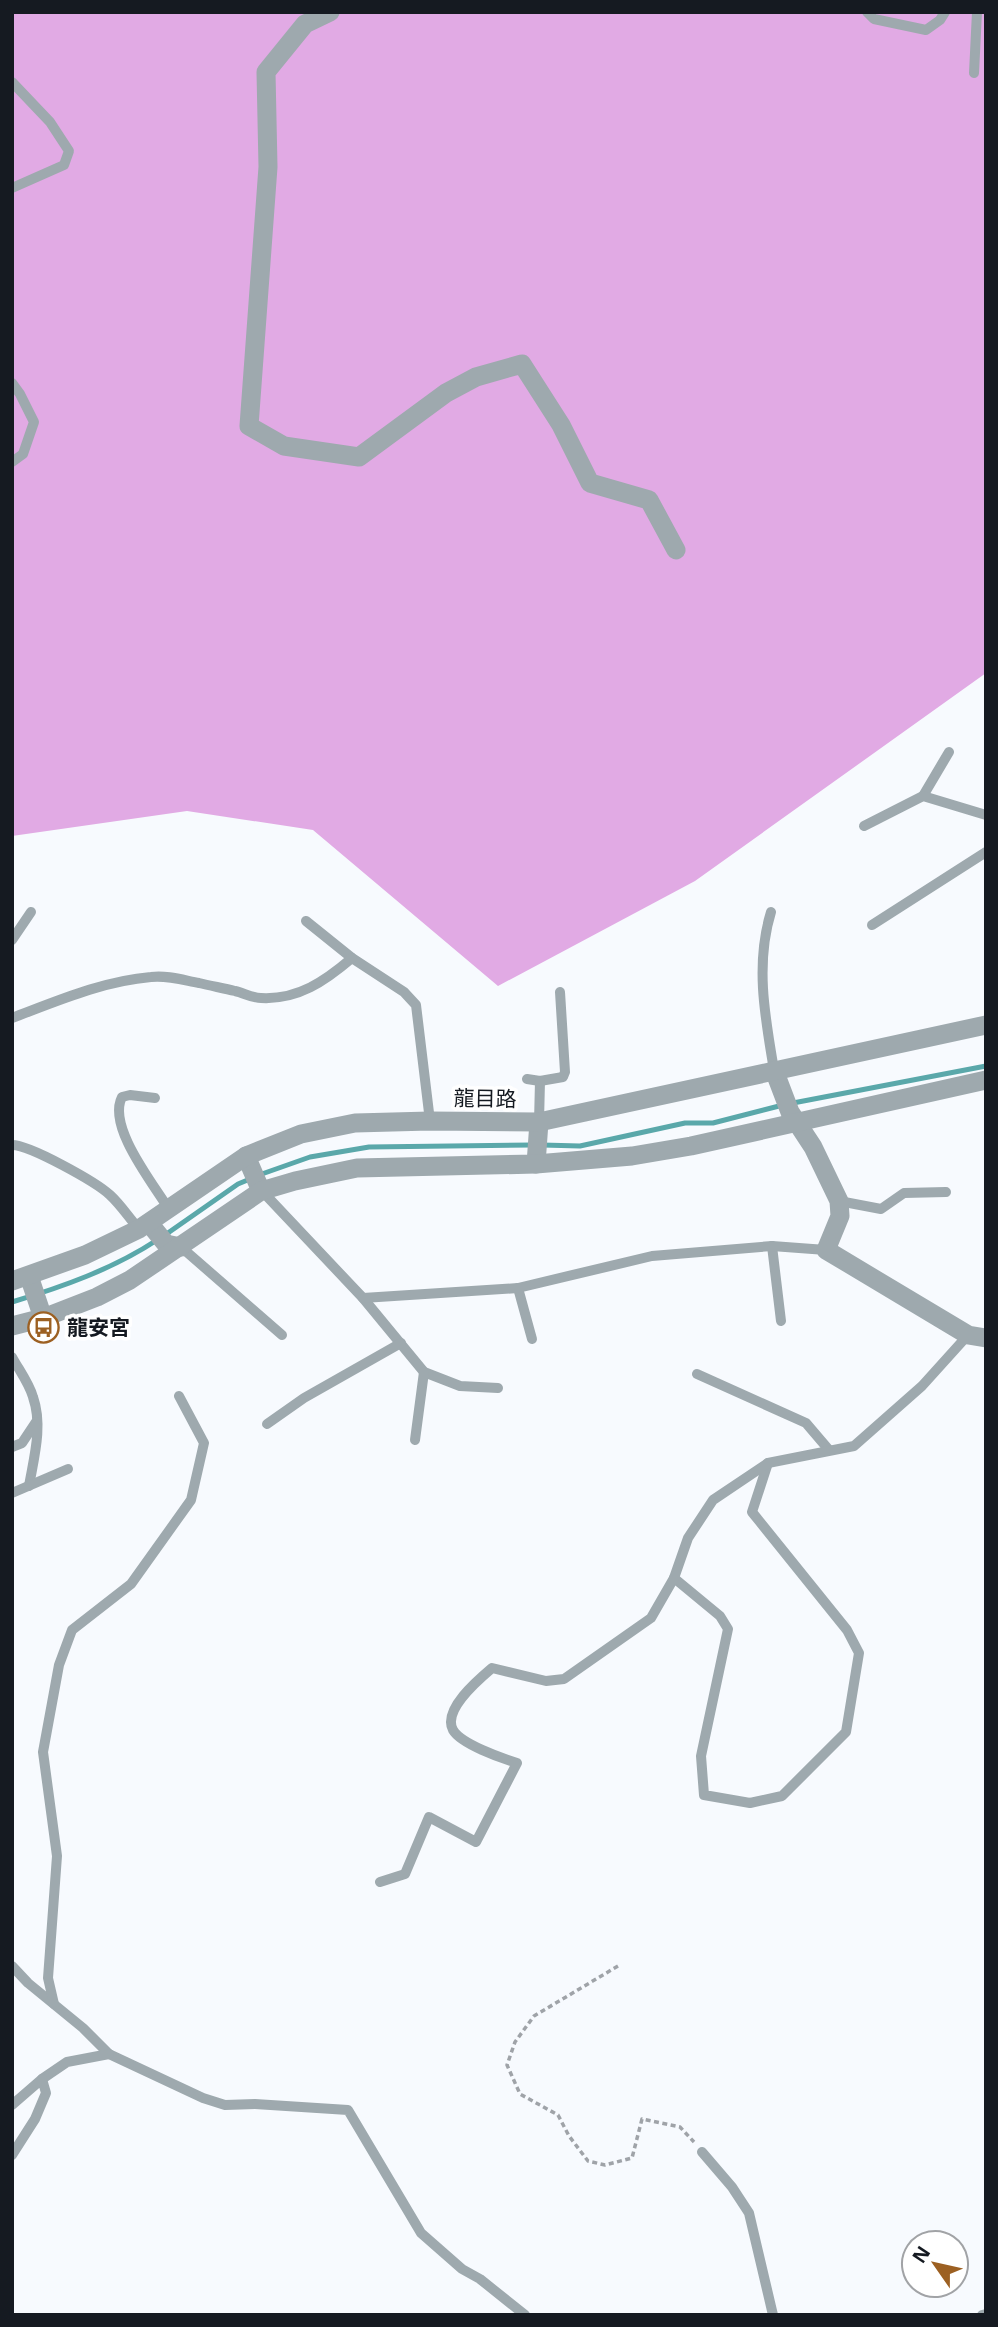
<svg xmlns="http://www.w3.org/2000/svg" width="998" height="2327" viewBox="0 0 998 2327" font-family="'Open Sans','Noto Sans TC',sans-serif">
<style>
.forest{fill:#e1aae4}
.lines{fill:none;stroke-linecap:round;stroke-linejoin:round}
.stream{stroke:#5aa8aa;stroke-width:5}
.path{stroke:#9fa3a8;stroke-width:3.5;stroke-dasharray:5 3.5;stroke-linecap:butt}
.lane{stroke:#9ea9ae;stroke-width:10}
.street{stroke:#9ea9ae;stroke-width:19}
.labels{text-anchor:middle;stroke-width:7;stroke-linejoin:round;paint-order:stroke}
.street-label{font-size:21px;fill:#151a21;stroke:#fff}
.poi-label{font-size:21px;font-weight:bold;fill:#151a21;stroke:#fff;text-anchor:start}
</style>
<rect width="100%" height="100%" fill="#f7fafe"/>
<polygon class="forest" points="12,12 986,12 986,673 695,881 498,986 313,830 187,811 12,836"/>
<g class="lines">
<g class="stream">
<polyline points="793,1103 986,1066"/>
<polyline points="542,1145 580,1146 685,1123 713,1123 783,1105"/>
<polyline points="259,1175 310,1157 369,1147 532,1145"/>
<polyline points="165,1235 238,1184 250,1179"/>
<path d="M12 1302C62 1287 113 1269 157 1240"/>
</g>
<polyline class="path" points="618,1966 534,2016 515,2042 507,2065 520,2094 558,2115 569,2136 588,2161 605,2165 632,2158 642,2119 680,2127 694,2142"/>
<g class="lane">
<polyline points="867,12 874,19 926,30 940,20 945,12"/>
<polyline points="974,73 977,12"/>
<polyline points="12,82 50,122 69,151 64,165 12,188"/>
<polyline points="12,383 20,394 34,422 23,454 12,462"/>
<polyline points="923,796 949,752"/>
<polyline points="864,826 923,796 986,815"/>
<path d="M771 912C755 964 765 1017 774 1070"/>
<polyline points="306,921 352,958 404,992 416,1005 430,1121"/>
<polyline points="872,925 986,852"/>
<polyline points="12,940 31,912"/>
<path d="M12 1018C57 1001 103 981 151 977 167 975 183 980 199 983 211 986 223 988 235 991 244 993 252 998 261 998 298 1000 325 981 352 958"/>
<polyline points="527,1079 540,1081 563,1077 565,1072 560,992"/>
<path d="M155 1098 130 1095 122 1097C107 1126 152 1182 168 1208"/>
<polyline points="539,1122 540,1081"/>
<path d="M12 1145C30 1145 96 1182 110 1195 121 1205 129 1218 139 1229"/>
<polyline points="262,1191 363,1298 424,1372 460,1386 498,1388"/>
<polyline points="839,1201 881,1209 904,1193 946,1192"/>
<polyline points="772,1246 781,1321"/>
<polyline points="181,1247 282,1335"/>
<polyline points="518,1288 532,1339"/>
<polyline points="363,1298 518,1288 652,1256 772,1246 826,1250"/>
<path d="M12 1357C19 1370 29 1383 33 1397 43 1426 34 1457 29 1486"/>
<polyline points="697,1374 806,1423 829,1450"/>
<polyline points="267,1424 304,1398 401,1343"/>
<polyline points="415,1440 424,1372"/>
<polyline points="12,1447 22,1443 36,1422"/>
<polyline points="12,1493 68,1469"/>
<polyline points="674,1578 720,1616 728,1629 701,1756 704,1795 750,1803 782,1796 846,1732 859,1653 847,1630 752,1512 768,1463"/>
<path d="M380 1882 405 1874 429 1817 476 1842 517 1763C501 1758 461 1744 453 1730 442 1710 479 1679 492 1668L546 1681 564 1679 651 1618 674 1578 688 1538 713 1500 768 1463 854 1446 922 1386 968 1335"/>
<polyline points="12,1966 28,1983 83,2028 109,2054 203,2098 225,2105 255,2104 348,2110 421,2233 462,2269 480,2279 525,2315"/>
<polyline points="54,2004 48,1978 57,1856 43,1752 59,1665 72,1630 131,1584 191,1500 204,1443 179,1396"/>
<polyline points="42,2079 67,2062 109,2054"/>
<polyline points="12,2105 42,2079 46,2093 35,2119 12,2155"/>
<polyline points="702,2152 732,2187 749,2213 773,2315"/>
<polyline points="982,2315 986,2314"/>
</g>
<g class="street">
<polyline points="330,12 305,24 266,72 268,167 249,426 284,446 359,457 446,393 476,377 522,364 561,425 590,483 649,500 676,550"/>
<polyline points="774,1070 790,1112 813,1147 839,1201 840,1216 826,1250 968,1335 986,1338"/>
<polyline points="246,1156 261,1191"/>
<polyline points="536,1164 539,1122"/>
<polyline points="149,1223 166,1244 181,1247"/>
<polyline points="29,1276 43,1318"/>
<polyline points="12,1281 85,1255 139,1229 246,1156 301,1134 355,1123 430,1121 539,1122 986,1025"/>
<polyline points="12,1326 43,1318 97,1297 130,1280 261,1191 295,1181 357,1168 536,1164 632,1156 691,1146 986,1080"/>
</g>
</g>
<defs>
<symbol id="bus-ring" viewBox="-11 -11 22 22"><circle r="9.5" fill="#fff" stroke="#9c6022" stroke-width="1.5"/><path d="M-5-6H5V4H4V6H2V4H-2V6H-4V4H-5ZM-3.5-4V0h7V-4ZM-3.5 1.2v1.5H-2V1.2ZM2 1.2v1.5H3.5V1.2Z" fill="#9c6022"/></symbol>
</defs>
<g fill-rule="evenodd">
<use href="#bus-ring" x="26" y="1310" width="35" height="35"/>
</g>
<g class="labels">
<g class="street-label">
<text transform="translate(485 1099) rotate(1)" y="7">龍目路</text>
</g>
<g class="poi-label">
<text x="67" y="1335">龍安宮</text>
</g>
</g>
<rect width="998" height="2327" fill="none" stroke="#151a21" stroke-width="28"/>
<g transform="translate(935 2264) rotate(304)"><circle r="33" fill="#ffffff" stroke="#a1a3a6" stroke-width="2"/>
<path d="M0-5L12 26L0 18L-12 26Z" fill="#9c6022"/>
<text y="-10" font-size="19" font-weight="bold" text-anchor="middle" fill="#151a21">N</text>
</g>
</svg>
